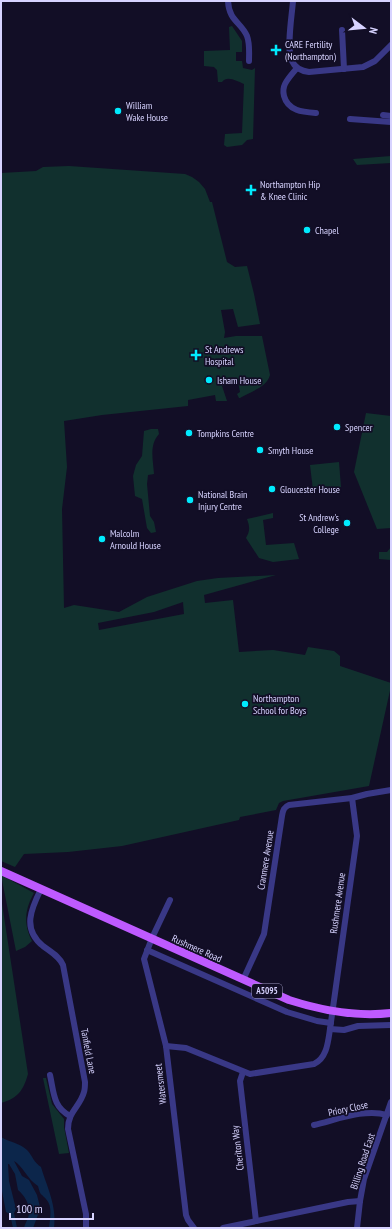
<svg xmlns="http://www.w3.org/2000/svg" width="392" height="1229" viewBox="0 0 392 1229" font-family="'PT Sans Narrow',sans-serif">
<style>
.green{fill:#11302e;fill-rule:evenodd}
.water{fill:#0c264b}
.lines{fill:none;stroke-linecap:round;stroke-linejoin:round}
.minor{stroke:#393886;stroke-width:6}
.major{stroke:#be5aff;stroke-width:8}
.poi-dot{fill:#00eafe;stroke:#120e26;stroke-width:1.5}
.labels{text-anchor:middle;stroke-width:3.5;stroke-linejoin:round;paint-order:stroke}
.shield{fill:#120e26;stroke:#9c98be;stroke-width:1}
.shield-label{font-size:9px;font-weight:bold;fill:#d7d3ff}
.poi-label{font-size:10px;fill:#d7d3ff;stroke:#120e26;text-anchor:start}
.street-label{font-size:10px;fill:#d7d3ff;stroke:#120e26}
</style>
<rect width="100%" height="100%" fill="#120e26"/>
<g class="green">
<path d="M232 26 242 41V52H236V61H242L243 68 252 70 255 68 253 139 247 140 242 145 227 147 224 145 225 134 242 133 244 84C237 81 227 75 222 82H218L217 70 214 67 204 66V51L230 50 229 27Z"/>
<polygon points="391,156 391,163 357,165 353,159"/>
<path d="M69 166 185 174 192 177 199 182 205 189 210 202H212L227 262 235 267 247 266 254 294 260 324 238 327 233 309 221 310 225 332 224 338 236 336H262L270 375C267 387 250 392 240 398H239L237 394 240 392 238 382 222 386 227 401H216L215 395 188 400V406L102 415 64 421 67 467 62 509 64 608 74 605 119 612 147 597 197 581 218 578 276 575 204 595 205 603 233 600 239 652 273 650 305 655 308 647 334 651 340 656V666L391 683V686L369 786 283 801 279 803 276 810 240 817 239 820 122 846 68 852 24 854 15 867 1 861V173L36 171 43 167ZM183 602 184 614 99 630 98 623 154 612Z"/>
<polygon points="366,413 391,416 391,528 377,529 354,472"/>
<path d="M151 429H158L159 434C149 445 153 459 154 474L148 475 147 484 150 516 154 522 156 532 151 533 147 528 142 499 135 496 133 476 136 465 142 456 144 431Z"/>
<polygon points="339,462 341,487 313,490 310,465"/>
<path d="M273 513V518L263 520 266 545 294 543 299 559 273 562 259 558 246 538C250 531 250 527 247 519Z"/>
<polygon points="391,547 391,560 379,559 379,552 387,552"/>
<path d="M1 875 34 893C25 909 23 923 32 941L25 947 16 951Z"/>
<path d="M1 897 28 1074C23 1091 18 1098 1 1103Z"/>
<polygon points="43,1078 46,1078 52,1104 64,1119 64,1127 69,1153 59,1154"/>
</g>
<path class="water" d="M1 1137C9 1142 20 1143 27 1150 32 1155 34 1163 41 1167 47 1187 57 1206 54 1228H49C50 1219 53 1206 46 1199 40 1192 41 1197 38 1186 28 1180 22 1165 14 1161L22 1176 29 1180 37 1195 40 1207 39 1212 33 1228H24C25 1223 29 1218 29 1213 30 1204 24 1195 18 1190L15 1174 9 1164H8L9 1181 16 1209 14 1213 17 1228H13L10 1214 6 1212 1 1186Z"/>
<g class="lines">
<g class="minor">
<path d="M228 1C229 21 241 22 247 36 250 44 249 53 249 61"/>
<path d="M293 1C292 15 286 49 292 61 295 68 301 71 309 72L363 67 375 61 391 45"/>
<polyline points="342,30 344,69"/>
<path d="M297 68C293 73 288 78 285 84 283 88 283 92 284 96 288 111 303 112 316 113"/>
<polyline points="383,115 391,116"/>
<polyline points="350,119 391,122"/>
<path d="M41 889C31 909 22 929 43 946 51 952 59 956 63 965L85 1082C85 1085 85 1089 84 1092 80 1107 68 1111 68 1129L86 1214V1228"/>
<polyline points="170,900 152,938 144,959 166,1046 186,1215 188,1220 194,1228"/>
<polyline points="147,950 287,1012 317,1021 331,1023"/>
<path d="M243 980 264 934 282 816C283 810 284 807 289 805L352 798 367 794 391 790"/>
<polyline points="330,1029 344,1030 358,1026 391,1025"/>
<path d="M166 1046 186 1048 250 1074 314 1064C327 1058 328 1042 330 1029L357 836 352 798"/>
<polyline points="243,1072 240,1081 256,1221"/>
<path d="M50 1075C54 1093 53 1107 70 1116"/>
<path d="M314 1125C336 1120 365 1108 387 1115"/>
<polyline points="223,1228 348,1202 360,1201"/>
<polyline points="357,1228 360,1201 364,1179 391,1102"/>
</g>
<path class="major" d="M1 871 289 1000C323 1011 356 1017 391 1013"/>
</g>
<g class="poi-dot">
<path d="M274 44h4v4h4v4h-4v4h-4v-4h-4v-4h4z"/>
<circle cx="118" cy="111" r="4"/>
<path d="M249 184h4v4h4v4h-4v4h-4v-4h-4v-4h4z"/>
<circle cx="307" cy="230" r="4"/>
<path d="M194 349h4v4h4v4h-4v4h-4v-4h-4v-4h4z"/>
<circle cx="209" cy="380" r="4"/>
<circle cx="337" cy="427" r="4"/>
<circle cx="189" cy="433" r="4"/>
<circle cx="260" cy="450" r="4"/>
<circle cx="272" cy="489" r="4"/>
<circle cx="190" cy="500" r="4"/>
<circle cx="347" cy="523" r="4"/>
<circle cx="102" cy="539" r="4"/>
<circle cx="245" cy="704" r="4"/>
</g>
<g class="labels">
<rect class="shield" x="252" y="984" width="30" height="14" rx="3"/>
<g class="shield-label">
<text x="267" y="994">A5095</text>
</g>
<g class="poi-label">
<text x="285" y="48">CARE Fertility<tspan x="285" dy="12">(Northampton)</tspan></text>
<text x="126" y="109">William<tspan x="126" dy="12">Wake House</tspan></text>
<text x="260" y="188">Northampton Hip<tspan x="260" dy="12">&amp; Knee Clinic</tspan></text>
<text x="315" y="234">Chapel</text>
<text x="205" y="353">St Andrews<tspan x="205" dy="12">Hospital</tspan></text>
<text x="217" y="384">Isham House</text>
<text x="345" y="431">Spencer</text>
<text x="197" y="437">Tompkins Centre</text>
<text x="268" y="454">Smyth House</text>
<text x="280" y="493">Gloucester House</text>
<text x="198" y="498">National Brain<tspan x="198" dy="12">Injury Centre</tspan></text>
<text x="339" y="521" text-anchor="end">St Andrew's<tspan x="339" dy="12">College</tspan></text>
<text x="110" y="537">Malcolm<tspan x="110" dy="12">Arnould House</tspan></text>
<text x="253" y="702">Northampton<tspan x="253" dy="12">School for Boys</tspan></text>
</g>
<g class="street-label">
<text transform="translate(265 860) rotate(-81)" y="4">Cranmere Avenue</text>
<text transform="translate(337 903) rotate(-82)" y="4">Rushmere Avenue</text>
<text transform="translate(197 948) rotate(24)" y="4">Rushmere Road</text>
<text transform="translate(89 1051) rotate(79)" y="4">Tanfield Lane</text>
<text transform="translate(160 1084) rotate(-97)" y="4">Watersmeet</text>
<text transform="translate(348 1108) rotate(-12)" y="4">Priory Close</text>
<text transform="translate(237 1148) rotate(-97)" y="4">Cheriton Way</text>
<text transform="translate(362 1161) rotate(-72)" y="4">Billing Road East</text>
</g>
</g>
<rect width="392" height="1229" fill="none" stroke="#d7d3ff" stroke-width="4"/>
<g transform="translate(364 28) rotate(106)" stroke="#120e26" stroke-width="3" paint-order="stroke">
<path d="M0-3L7 15L0 10L-7 15Z" fill="#d7d3ff"/>
<text y="-6" font-size="11" font-weight="bold" text-anchor="middle" fill="#d7d3ff">N</text>
</g>
<path d="M10 1213v6h83v-6" fill="none" stroke="#d7d3ff" stroke-width="2"/>
<text x="16" y="1213" font-size="12" fill="#d7d3ff" stroke="#120e26" stroke-width="3" paint-order="stroke">100 m</text>
</svg>
